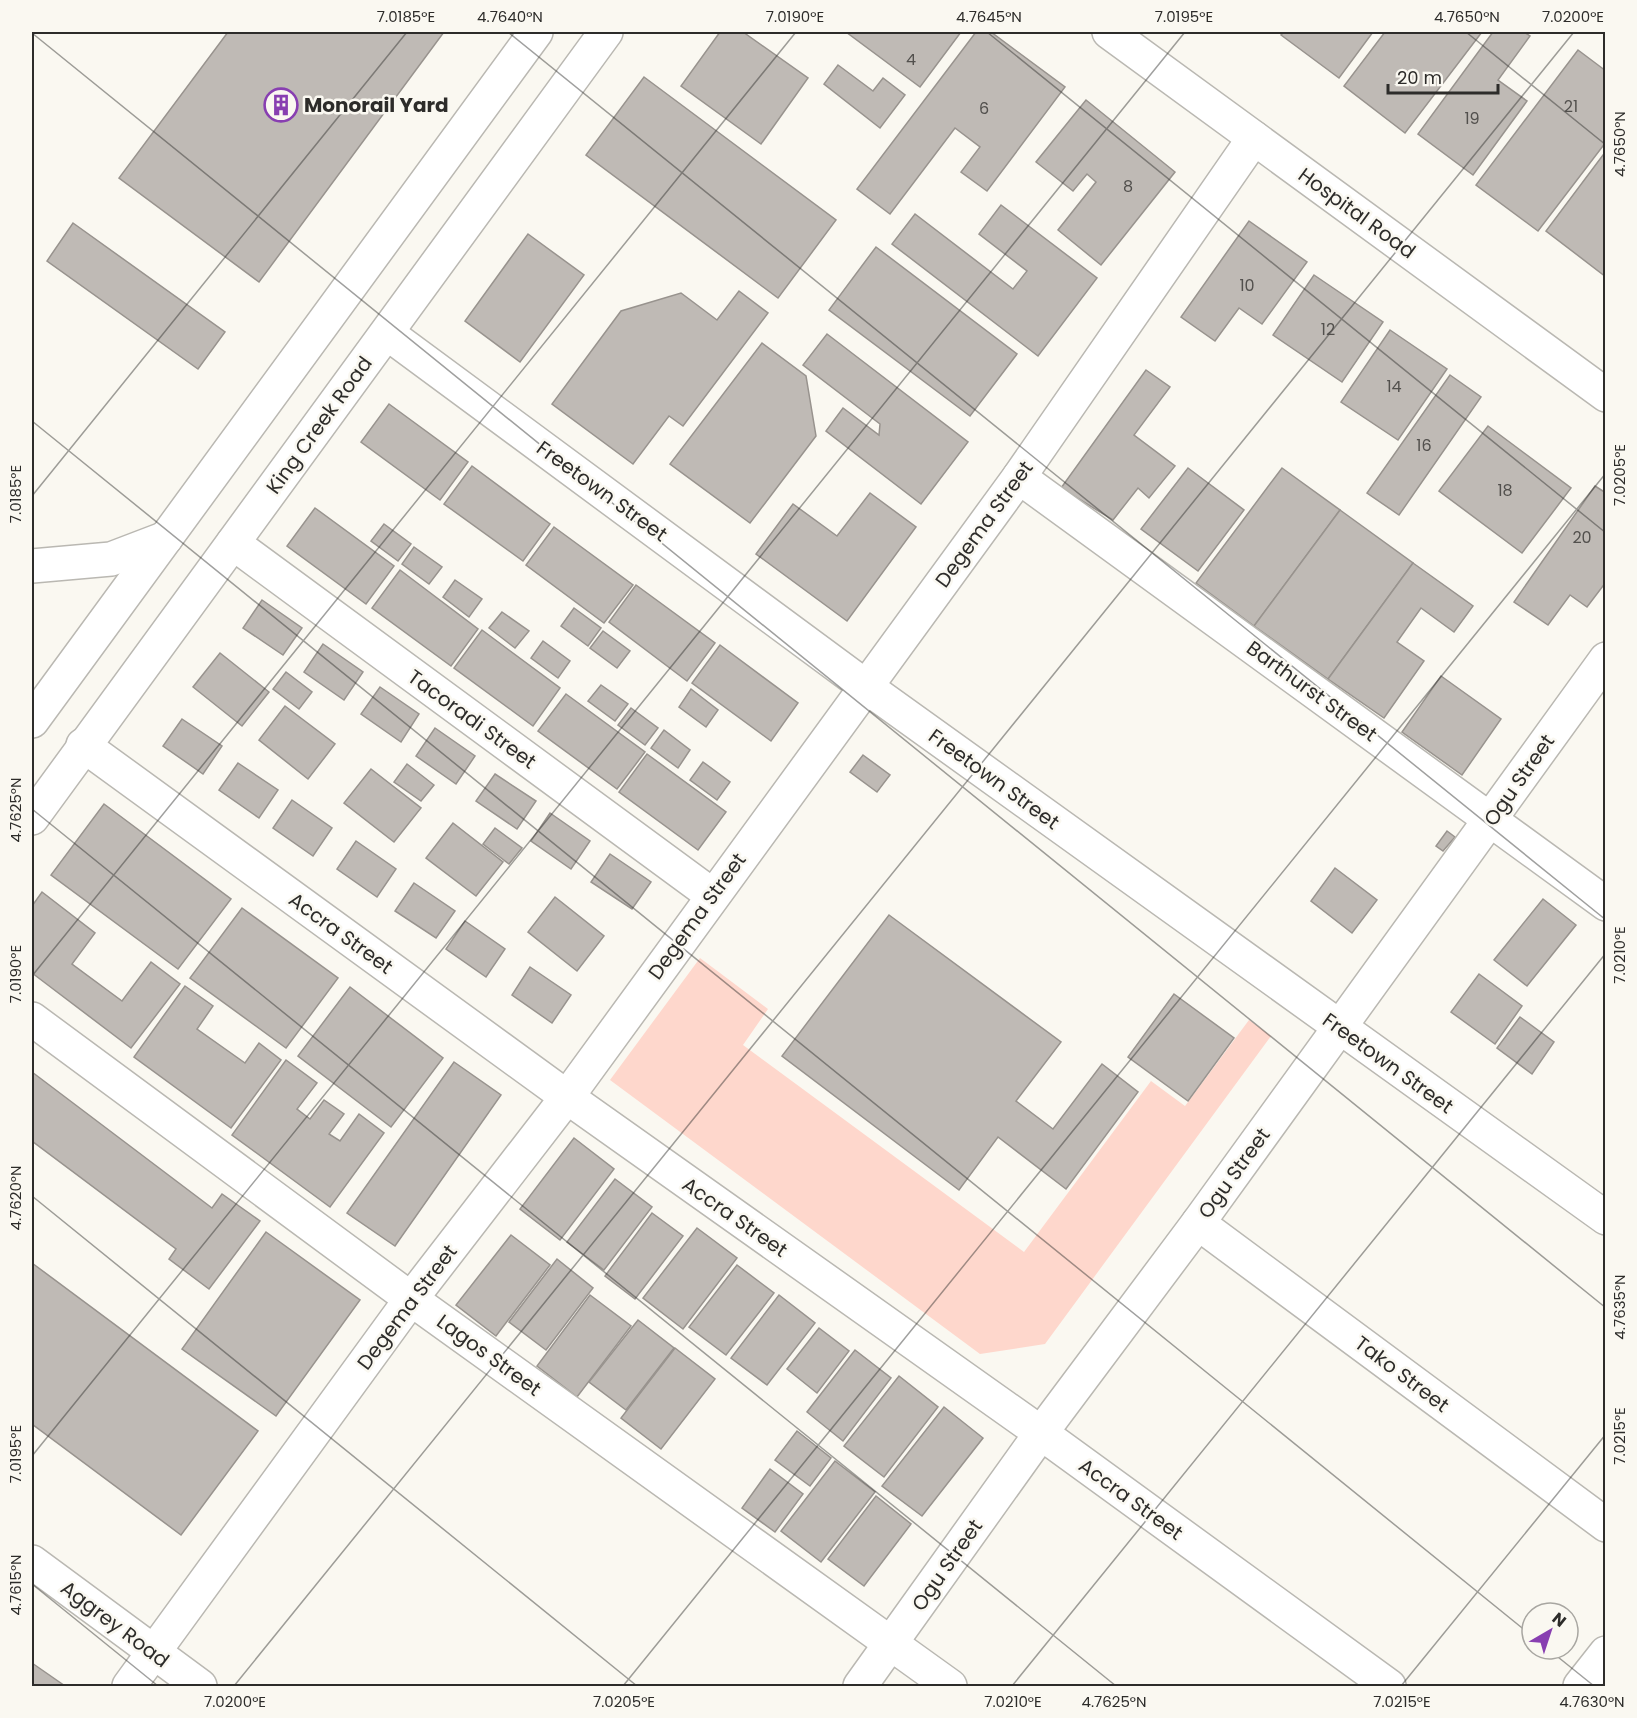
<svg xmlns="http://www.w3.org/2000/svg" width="1637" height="1718" viewBox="0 0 1637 1718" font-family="Poppins,sans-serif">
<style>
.green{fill:#fed7cc}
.building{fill:#bfbab5;stroke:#98938e;stroke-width:1.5}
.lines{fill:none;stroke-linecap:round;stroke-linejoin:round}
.minor-casing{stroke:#bab8b2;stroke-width:36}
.minor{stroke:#fff;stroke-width:33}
.ticks{fill:none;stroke:#2d2c2a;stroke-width:1.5;stroke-opacity:0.45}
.labels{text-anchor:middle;stroke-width:5;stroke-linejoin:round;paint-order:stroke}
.number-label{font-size:16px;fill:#52504d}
.poi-label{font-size:20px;font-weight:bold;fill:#2d2c2a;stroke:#faf8f1;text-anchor:start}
.street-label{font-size:20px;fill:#2d2c2a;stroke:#faf8f1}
.neatline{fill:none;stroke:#2d2c2a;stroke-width:2}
.ticks-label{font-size:15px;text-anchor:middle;fill:#2d2c2a}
</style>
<rect width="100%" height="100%" fill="#faf8f1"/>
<polygon class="green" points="700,958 768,1009 743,1045 1024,1252 1151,1081 1185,1106 1249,1020 1271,1036 1045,1344 980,1354 610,1080"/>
<g class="building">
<polygon points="228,32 444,32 259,282 119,178"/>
<polygon points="720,32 743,32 808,78 761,144 681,86"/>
<polygon points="846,32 961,32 920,87"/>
<polygon points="976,32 991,32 1065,87 987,191 961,172 980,147 955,128 890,214 857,189"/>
<polygon points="1284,32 1373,32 1339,78 1281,35"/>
<polygon points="1385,32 1482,32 1405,133 1344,86"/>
<polygon points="1493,32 1524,32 1530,36 1498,80 1527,101 1473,175 1418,134"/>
<polygon points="1578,50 1606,71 1606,142 1538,231 1476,185"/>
<polygon points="838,65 873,91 883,78 905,95 880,128 824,84"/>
<polygon points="644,77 836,220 778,298 586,155"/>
<polygon points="1086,100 1175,172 1101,265 1058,230 1096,182 1087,174 1073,191 1036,162"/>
<polygon points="1606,151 1606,277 1546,231"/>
<polygon points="1001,205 1097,278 1038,356 892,244 915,214 1013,289 1027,271 979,234"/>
<polygon points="1249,221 1307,262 1262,324 1239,308 1215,341 1181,317"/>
<polygon points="73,223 225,332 198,369 47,261"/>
<polygon points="528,234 584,275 520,362 465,321"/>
<polygon points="876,247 1017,354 970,416 829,310"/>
<polygon points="1314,275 1383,322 1342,382 1273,335"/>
<polygon points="739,291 768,313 683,426 669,416 633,464 552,404 621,311 681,293 717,320"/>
<polygon points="1390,330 1447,369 1398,440 1341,402"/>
<polygon points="827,334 968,442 921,504 826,431 843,408 879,435 880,424 803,365"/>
<polygon points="762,343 806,376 816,436 750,523 670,464"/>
<polygon points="1146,370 1170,387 1134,435 1175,466 1149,498 1138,488 1113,520 1061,488"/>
<polygon points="1450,375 1481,397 1399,515 1367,493"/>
<polygon points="389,404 468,462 440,500 361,442"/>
<polygon points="1488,426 1571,488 1522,553 1439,491"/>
<polygon points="472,466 550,524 523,561 444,504"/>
<polygon points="1188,468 1244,510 1198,571 1141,529"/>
<polygon points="1282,468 1340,510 1254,626 1196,583"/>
<polygon points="1595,486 1606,493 1606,582 1587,607 1570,595 1548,625 1514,602"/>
<polygon points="870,493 916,527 847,621 756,554 793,504 837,536"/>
<polygon points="315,508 394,566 366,604 287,546"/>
<polygon points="1340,510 1413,563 1328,679 1254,626"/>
<polygon points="384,524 411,544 398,561 371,541"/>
<polygon points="554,527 633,585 604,623 526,565"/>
<polygon points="414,547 442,567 429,584 402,564"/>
<polygon points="1413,563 1473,606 1454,632 1421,608 1397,642 1424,661 1384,718 1328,679"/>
<polygon points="400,570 478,629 451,666 372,608"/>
<polygon points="455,580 482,599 469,617 443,597"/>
<polygon points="636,585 715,643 687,681 609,622"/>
<polygon points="262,600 302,628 283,655 243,628"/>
<polygon points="574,608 601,628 588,646 561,626"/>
<polygon points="502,612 529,631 515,648 489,628"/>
<polygon points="482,630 560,688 533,726 454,668"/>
<polygon points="603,631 630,651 617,668 590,648"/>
<polygon points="543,641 570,661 558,678 531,658"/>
<polygon points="323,644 363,672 344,700 304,672"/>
<polygon points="720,645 798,703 771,741 692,683"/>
<polygon points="220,653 269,692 242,726 193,687"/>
<polygon points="286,672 312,692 299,709 273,689"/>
<polygon points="1441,676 1501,719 1462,775 1402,732"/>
<polygon points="601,685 628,704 615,721 588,701"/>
<polygon points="380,687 419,714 401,742 361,714"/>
<polygon points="691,689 718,710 706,727 679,707"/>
<polygon points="566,694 645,752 617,789 538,731"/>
<polygon points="285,706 335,744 308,779 259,740"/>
<polygon points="631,708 658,728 645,745 618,725"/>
<polygon points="182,719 222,746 203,774 163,746"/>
<polygon points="435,728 475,756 456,784 416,756"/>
<polygon points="664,730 690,750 678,768 651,748"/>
<polygon points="647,754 726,812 698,850 619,792"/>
<polygon points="863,755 890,775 877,792 850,772"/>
<polygon points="703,762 730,782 717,800 690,780"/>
<polygon points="238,763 278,790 259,818 219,790"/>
<polygon points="407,764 434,785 421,801 394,782"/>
<polygon points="371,769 421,808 394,842 344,803"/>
<polygon points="495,774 536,801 517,829 476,801"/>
<polygon points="292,800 332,828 313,856 273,828"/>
<polygon points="104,804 231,899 178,969 51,875"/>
<polygon points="550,813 590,841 571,869 531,841"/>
<polygon points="453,823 503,862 476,896 426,858"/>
<polygon points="495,828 522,848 509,864 483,844"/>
<polygon points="1447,831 1455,837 1443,851 1436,846"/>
<polygon points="356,841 396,869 377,897 337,869"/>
<polygon points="610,854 651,882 632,909 591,882"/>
<polygon points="1335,868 1377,900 1352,933 1311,901"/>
<polygon points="414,883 455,911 436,938 395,911"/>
<polygon points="42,892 95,933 72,964 122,1001 151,962 180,984 131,1048 32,973 32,906"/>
<polygon points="555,897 604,936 577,971 528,932"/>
<polygon points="1543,899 1576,925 1527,986 1494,960"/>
<polygon points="242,908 338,978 286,1048 190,978"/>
<polygon points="889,915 1061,1042 1016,1101 1053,1129 1102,1064 1138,1092 1066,1189 998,1137 959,1190 782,1056"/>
<polygon points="465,921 505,949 486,977 446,949"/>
<polygon points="530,967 571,995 552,1023 512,995"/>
<polygon points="1479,974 1522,1006 1495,1044 1451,1012"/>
<polygon points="185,986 213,1006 197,1029 245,1063 259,1043 281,1060 231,1128 134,1057"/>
<polygon points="350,987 443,1058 391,1127 298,1056"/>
<polygon points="1174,994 1234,1038 1188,1101 1128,1057"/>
<polygon points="1520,1017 1554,1042 1532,1074 1497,1048"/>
<polygon points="286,1060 317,1083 297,1109 310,1119 324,1100 344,1114 329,1134 340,1141 359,1114 384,1133 330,1207 232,1135"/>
<polygon points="454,1062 501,1095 395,1246 347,1213"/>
<polygon points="32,1072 212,1208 222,1194 260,1221 209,1289 169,1259 176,1249 32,1141"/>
<polygon points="574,1138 614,1169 560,1240 520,1209"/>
<polygon points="615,1179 652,1207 604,1270 567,1242"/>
<polygon points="652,1213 683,1236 635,1299 605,1276"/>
<polygon points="697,1228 737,1258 683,1329 643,1298"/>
<polygon points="266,1232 360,1300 276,1416 182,1349"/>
<polygon points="511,1235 550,1265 496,1336 456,1305"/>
<polygon points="557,1259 593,1288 546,1350 509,1322"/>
<polygon points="32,1263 258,1431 181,1535 32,1424"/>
<polygon points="737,1265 774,1293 726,1355 689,1327"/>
<polygon points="590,1295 631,1326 577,1397 537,1366"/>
<polygon points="779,1295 815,1323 767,1385 731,1358"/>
<polygon points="638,1320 674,1348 626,1410 589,1382"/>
<polygon points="819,1328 849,1351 817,1393 787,1369"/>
<polygon points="675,1348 715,1379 661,1449 621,1418"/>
<polygon points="855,1350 891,1378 843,1441 807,1412"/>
<polygon points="899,1376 938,1407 884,1477 844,1446"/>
<polygon points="944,1407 983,1438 922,1516 882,1486"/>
<polygon points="797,1431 831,1458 810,1486 775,1460"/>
<polygon points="835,1461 875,1492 821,1562 781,1531"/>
<polygon points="770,1469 803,1494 775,1532 742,1508"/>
<polygon points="876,1496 911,1524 864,1586 828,1559"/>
<polygon points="32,1663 65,1686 32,1686"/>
</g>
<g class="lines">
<defs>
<g id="minor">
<polyline points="1109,32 1606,395"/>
<polyline points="387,333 865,686 1606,1218"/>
<polyline points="1019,477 1606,904"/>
<polyline points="233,543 712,895"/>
<polyline points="32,566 111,559 166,538"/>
<polyline points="32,721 536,32"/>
<polyline points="83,745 567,1097 1041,1433 1389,1686"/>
<polyline points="32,818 606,32"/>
<polyline points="32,1019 411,1299 950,1686"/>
<polyline points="1198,1223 1606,1525"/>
<polyline points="32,1562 200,1686"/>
<polyline points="129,1686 411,1299 567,1097 1019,477 1254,138"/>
<polyline points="860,1686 1041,1433 1198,1223 1606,659"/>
<polyline points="1580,1686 1606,1653"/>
</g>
</defs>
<use href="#minor" class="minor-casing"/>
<use href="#minor" class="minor"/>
</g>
<path class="ticks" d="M508 32 1606 920M987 32 1606 533M1466 32 1606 145M32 33 1606 1308M32 421 1532 1636M32 496 407 32M32 809 1116 1686M32 976 796 32M32 1196 637 1686M32 1456 1185 32M32 1584 158 1686M1548 1649 1594 1686M234 1686 1574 32M623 1686 1606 473M1012 1686 1606 953M1401 1686 1606 1434"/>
<defs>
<symbol id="building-ring" viewBox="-11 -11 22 22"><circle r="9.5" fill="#faf8f1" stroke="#883fb1" stroke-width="1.5"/><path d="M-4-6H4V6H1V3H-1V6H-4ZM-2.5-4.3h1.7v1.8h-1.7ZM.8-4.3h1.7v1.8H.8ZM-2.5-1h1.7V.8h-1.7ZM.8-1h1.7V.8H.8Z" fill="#883fb1"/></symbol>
</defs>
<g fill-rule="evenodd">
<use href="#building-ring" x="262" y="86" width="38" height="38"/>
</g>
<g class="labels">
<g class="number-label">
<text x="911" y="65">4</text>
<text x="1571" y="112">21</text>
<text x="984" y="114">6</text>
<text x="1472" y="124">19</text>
<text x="1128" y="192">8</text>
<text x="1247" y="291">10</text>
<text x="1328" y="335">12</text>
<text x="1394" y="392">14</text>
<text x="1424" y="451">16</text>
<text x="1505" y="496">18</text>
<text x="1582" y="543">20</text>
</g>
<g class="poi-label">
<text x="304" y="112">Monorail Yard</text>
</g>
<g class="street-label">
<text transform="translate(1357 213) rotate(36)" y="7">Hospital Road</text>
<text transform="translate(319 425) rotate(-54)" y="7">King Creek Road</text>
<text transform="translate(602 491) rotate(36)" y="7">Freetown Street</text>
<text transform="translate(984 524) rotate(-54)" y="7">Degema Street</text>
<text transform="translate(1312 691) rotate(36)" y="7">Barthurst Street</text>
<text transform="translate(472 719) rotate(36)" y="7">Tacoradi Street</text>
<text transform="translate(994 779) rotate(36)" y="7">Freetown Street</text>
<text transform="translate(1519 780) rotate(-55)" y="7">Ogu Street</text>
<text transform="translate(697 916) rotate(-54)" y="7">Degema Street</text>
<text transform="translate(341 933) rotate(36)" y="7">Accra Street</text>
<text transform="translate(1388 1063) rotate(36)" y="7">Freetown Street</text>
<text transform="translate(1234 1173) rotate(-54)" y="7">Ogu Street</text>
<text transform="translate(735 1217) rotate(35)" y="7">Accra Street</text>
<text transform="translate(407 1307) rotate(-53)" y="7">Degema Street</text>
<text transform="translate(489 1355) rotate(36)" y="7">Lagos Street</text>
<text transform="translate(1402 1374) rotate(37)" y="7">Tako Street</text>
<text transform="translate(1131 1499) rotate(36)" y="7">Accra Street</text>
<text transform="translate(947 1565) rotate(-55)" y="7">Ogu Street</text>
<text transform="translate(115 1624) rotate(37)" y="7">Aggrey Road</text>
</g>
</g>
<rect width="1637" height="1718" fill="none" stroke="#faf8f1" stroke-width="66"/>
<g transform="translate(1550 1631) rotate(39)"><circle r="28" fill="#faf8f1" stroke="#a8a6a1" stroke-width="1.5"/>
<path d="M0-4.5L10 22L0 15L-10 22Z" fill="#883fb1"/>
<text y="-9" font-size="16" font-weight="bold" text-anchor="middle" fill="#2d2c2a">N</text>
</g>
<path d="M1388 84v9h110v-9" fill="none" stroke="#2d2c2a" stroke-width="3"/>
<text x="1397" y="84" font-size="18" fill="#2d2c2a" stroke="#faf8f1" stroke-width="4.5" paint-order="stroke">20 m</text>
<rect x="33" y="33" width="1571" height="1652" class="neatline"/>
<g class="ticks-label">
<text x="406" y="22">7.0185°E</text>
<text x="510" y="22">4.7640°N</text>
<text x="795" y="22">7.0190°E</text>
<text x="989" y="22">4.7645°N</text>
<text x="1184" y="22">7.0195°E</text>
<text x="1467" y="22">4.7650°N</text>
<text x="1573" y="22">7.0200°E</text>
<text transform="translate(1620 144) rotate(-90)" y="5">4.7650°N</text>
<text transform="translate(1620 475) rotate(-90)" y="5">7.0205°E</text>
<text transform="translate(16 494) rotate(-90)" y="5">7.0185°E</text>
<text transform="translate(16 810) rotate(-90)" y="5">4.7625°N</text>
<text transform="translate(1620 955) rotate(-90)" y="5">7.0210°E</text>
<text transform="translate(16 974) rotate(-90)" y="5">7.0190°E</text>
<text transform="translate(16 1198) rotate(-90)" y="5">4.7620°N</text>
<text transform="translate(1620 1307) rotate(-90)" y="5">4.7635°N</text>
<text transform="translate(1620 1436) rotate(-90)" y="5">7.0215°E</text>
<text transform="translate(16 1454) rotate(-90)" y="5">7.0195°E</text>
<text transform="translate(16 1585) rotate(-90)" y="5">4.7615°N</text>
<text x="235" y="1707">7.0200°E</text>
<text x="624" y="1707">7.0205°E</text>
<text x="1013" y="1707">7.0210°E</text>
<text x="1114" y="1707">4.7625°N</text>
<text x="1402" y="1707">7.0215°E</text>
<text x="1592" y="1707">4.7630°N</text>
</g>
</svg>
